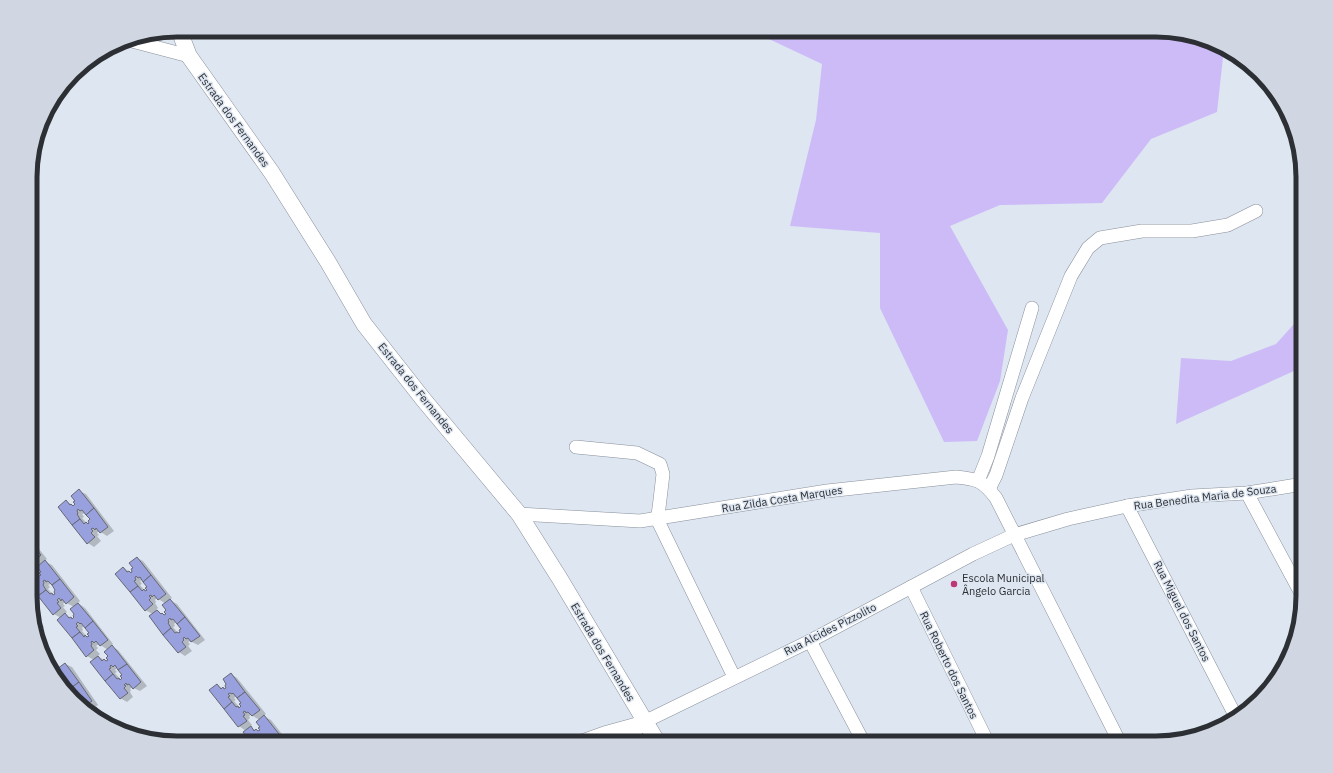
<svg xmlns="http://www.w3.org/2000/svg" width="1333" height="773" viewBox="0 0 1333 773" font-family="'IBM Plex Sans',sans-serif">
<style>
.green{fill:#cdbbf8}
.shadow{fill:#0003;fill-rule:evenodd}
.building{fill:#98a0de;stroke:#676874}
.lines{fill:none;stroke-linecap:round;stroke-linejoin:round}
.minor-casing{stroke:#89909b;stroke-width:14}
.major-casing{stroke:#89909b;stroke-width:17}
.minor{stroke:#fff;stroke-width:13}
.major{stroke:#fff;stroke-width:16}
.poi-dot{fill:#bd3675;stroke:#dee6f1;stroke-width:1.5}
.labels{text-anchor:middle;stroke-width:3;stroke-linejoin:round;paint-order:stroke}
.street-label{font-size:11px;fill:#2c2f33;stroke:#dee6f1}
.poi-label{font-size:11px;fill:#2c2f33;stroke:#dee6f1;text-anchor:start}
.rim{fill:none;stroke:#2c2f33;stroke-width:5}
</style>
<rect width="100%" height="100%" fill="#dee6f1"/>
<g class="green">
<polygon points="750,30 1156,30 1194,35 1224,48 1217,112 1151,139 1102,203 1000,205 950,226 1008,330 1000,381 977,441 944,442 880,308 880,233 790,226 816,120 822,64"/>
<polygon points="1303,314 1303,367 1176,424 1181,358 1231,361 1276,344"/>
</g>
<g class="shadow">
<path d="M79 491 86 494 114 531 107 536 99 531 97 533 99 535 97 536 101 541 94 547 88 543 66 501 74 506 76 504ZM85 513 91 520 89 525 82 518 84 517 82 514Z"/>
<path d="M31 539 47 559 44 561 52 565 80 601 78 603 85 608 113 644 111 646 118 650 147 686 140 691 132 687 130 689 131 690 130 692 133 697 127 702 120 698 94 660 87 656 61 618 54 614 31 572 40 577 42 575 41 565 31 560ZM51 584 57 590 54 596 48 589 50 587 48 585ZM65 602 74 607 76 618 73 619 64 614 67 612 63 607 65 606 63 604ZM84 626 90 633V636L88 638 82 631 83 630 82 628ZM99 644 108 650 109 660 107 662 98 656 100 654 96 650 98 648 96 646ZM117 668 124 675 121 680 115 673 117 672 115 670Z"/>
<path d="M137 558 143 561 172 598 169 600 177 604 205 640 198 645 190 641 188 642 190 644 188 646 192 651 185 656 179 652 153 614 145 610 124 568 131 573ZM142 580 149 587 146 592 140 585 142 584 140 581ZM157 598 166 604 167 614 165 616 156 610 158 608 155 603 156 602 155 600ZM176 622 182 629 179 634 173 627 175 626 174 624Z"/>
<polygon points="31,609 44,627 37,631 31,615"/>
<polygon points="65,664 72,667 98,705 95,707 103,712 114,728 103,723 91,712 92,711 87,708 75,697 75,693 70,686 68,687 69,689 68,690 55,678 54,675 59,679"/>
<path d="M231 674 237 678 266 714 263 716 271 720 289 743H274L269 739 267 740 269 742 268 743H252L246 731 239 726 211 690 217 685 225 690 228 688ZM236 696 242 703V706L240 708 234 701 236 700 234 698ZM251 715 260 720 261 730 259 732 250 727 252 725 248 720 250 718 249 716Z"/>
</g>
<g class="building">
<polygon points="79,489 94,508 86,515 82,510 80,511 78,509 77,511 78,513 77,514 80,519 72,525 58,507 66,500 70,505 71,504 73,506 75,504 73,502 75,501 71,496"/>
<polygon points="94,508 108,527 100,533 96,528 95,530 93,528 91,529 93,531 91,533 95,537 87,544 72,525 80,519 84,524 86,522 88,524 89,523 88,521 90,519 86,515"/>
<polygon points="31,543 41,555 33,562 31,560"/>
<polygon points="137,557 151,575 143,582 140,577 138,578 136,576 135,578 136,580 134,581 138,586 130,592 115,574 123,567 127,572 129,571 131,573 132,571 131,569 133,568 129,563"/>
<polygon points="45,560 60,579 52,585 48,581 46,582 45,580 43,581 44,583 43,585 46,590 38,596 31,587 31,571 36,576 37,575 39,576 41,575 39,573 41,572 37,567"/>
<polygon points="151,575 166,594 158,600 154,595 152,597 151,595 149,596 151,598 149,600 153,604 145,611 130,592 138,586 142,591 144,589 145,591 147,590 145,588 147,587 143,582"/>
<polygon points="60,579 74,597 66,604 62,599 61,601 59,598 57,600 59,602 57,603 61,608 53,615 38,596 46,590 50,594 52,593 53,595 55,594 54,592 55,590 52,585"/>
<polygon points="170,599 185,617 177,624 173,619 171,620 170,618 168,620 169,622 168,623 171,628 163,635 149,616 157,610 161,614 162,613 164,615 166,614 164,612 166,610 162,605"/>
<polygon points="78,603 93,621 85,628 81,623 80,624 78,622 76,624 78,626 76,627 80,632 72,638 57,620 65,613 69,618 71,617 72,619 74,617 73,616 74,614 70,609"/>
<polygon points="185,617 200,636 191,642 188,638 186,639 184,637 183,639 184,640 182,642 186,647 178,653 163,635 171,628 175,633 177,632 179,633 180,632 179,630 181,629 177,624"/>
<polygon points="93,621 108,640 100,646 96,641 94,643 92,641 91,642 92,644 91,646 94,650 86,657 72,638 80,632 84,637 85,635 87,637 89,636 87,634 89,633 85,628"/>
<polygon points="112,645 127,664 118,670 115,665 113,667 111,665 110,666 111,668 109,669 113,674 105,681 90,662 98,656 102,661 104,659 106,661 108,660 106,658 108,656 104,652"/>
<polygon points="65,663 79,682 71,688 67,683 65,684 64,682 62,683 63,686 54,677 55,678 57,676 58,678 60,677 59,675 60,674 57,669"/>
<polygon points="127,664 141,682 133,689 129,684 127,685 126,683 124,685 126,686 124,688 128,693 120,699 105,681 113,674 117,679 119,678 120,680 122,678 120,676 122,675 118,670"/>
<polygon points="231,673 245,692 237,698 233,693 232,694 230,693 228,694 230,696 228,697 232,702 224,709 209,690 217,684 221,689 223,687 224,689 226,688 225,686 226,684 223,679"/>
<polygon points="79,682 92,701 85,706 72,694 74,693 71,688"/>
<polygon points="245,692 260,710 252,716 248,712 246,713 245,711 243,712 245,715 243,716 247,721 238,727 224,709 232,702 236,707 238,706 239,708 241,706 239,704 241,703 237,698"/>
<polygon points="96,707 109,726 103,723 90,711"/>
<polygon points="264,715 279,734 271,740 267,735 265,737 263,735 262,736 263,738 261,740 264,743 251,743 243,732 251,726 254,731 256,729 258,731 260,730 258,728 260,727 256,722"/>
<polygon points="279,734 286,743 273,743 271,740"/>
</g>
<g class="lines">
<defs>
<g id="minor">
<polyline points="128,40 189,56"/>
<polyline points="576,447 637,453 660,464 663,474 659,508 657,519 734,677"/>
<polyline points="978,481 988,456 1032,308"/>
<polyline points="989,489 996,475 1022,398 1071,276 1088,248 1100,238 1142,231 1192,231 1228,225 1256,211"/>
<polyline points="1247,493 1303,597"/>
<polyline points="1127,506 1236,717"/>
<path d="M519 514 640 521 827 491 956 477C978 479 983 481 996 498L1120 743"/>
<polyline points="911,587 988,743"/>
<polyline points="810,641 864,743"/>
<polyline points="576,743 604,733 644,722 810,641 973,554 1014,535 1068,519 1127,506 1192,496 1247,493 1303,484"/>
<polyline points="624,743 643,723"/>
</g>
<polyline id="major" points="179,30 189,56 272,173 328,262 364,324 423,399 519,514 560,579 658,743"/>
</defs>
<use href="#minor" class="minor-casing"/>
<use href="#major" class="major-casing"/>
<use href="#minor" class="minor"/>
<use href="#major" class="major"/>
</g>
<circle class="poi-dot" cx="954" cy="584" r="4"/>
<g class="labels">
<g class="street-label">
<text transform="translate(234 120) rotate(54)" y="4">Estrada dos Fernandes</text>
<text transform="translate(416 388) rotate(51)" y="4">Estrada dos Fernandes</text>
<text transform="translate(1205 497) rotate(-7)" y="4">Rua Benedita Maria de Souza</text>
<text transform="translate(782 499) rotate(-9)" y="4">Rua Zilda Costa Marques</text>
<text transform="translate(1182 611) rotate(63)" y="4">Rua Miguel dos Santos</text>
<text transform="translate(830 629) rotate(-27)" y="4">Rua Alcides Pizzolito</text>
<text transform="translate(603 652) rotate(59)" y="4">Estrada dos Fernandes</text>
<text transform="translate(949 665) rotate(64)" y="4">Rua Roberto dos Santos</text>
</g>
<g class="poi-label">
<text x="962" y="582">Escola Municipal<tspan x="962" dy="13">Ângelo Garcia</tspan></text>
</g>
</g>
<path d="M0 0H1333V773H0ZM177 37H1156A140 140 0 0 1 1296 177V596A140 140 0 0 1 1156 736H177A140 140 0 0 1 37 596V177A140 140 0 0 1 177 37Z" fill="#d0d7e2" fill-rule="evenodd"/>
<path class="rim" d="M177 37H1156A140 140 0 0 1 1296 177V596A140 140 0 0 1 1156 736H177A140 140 0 0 1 37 596V177A140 140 0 0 1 177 37Z"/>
</svg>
